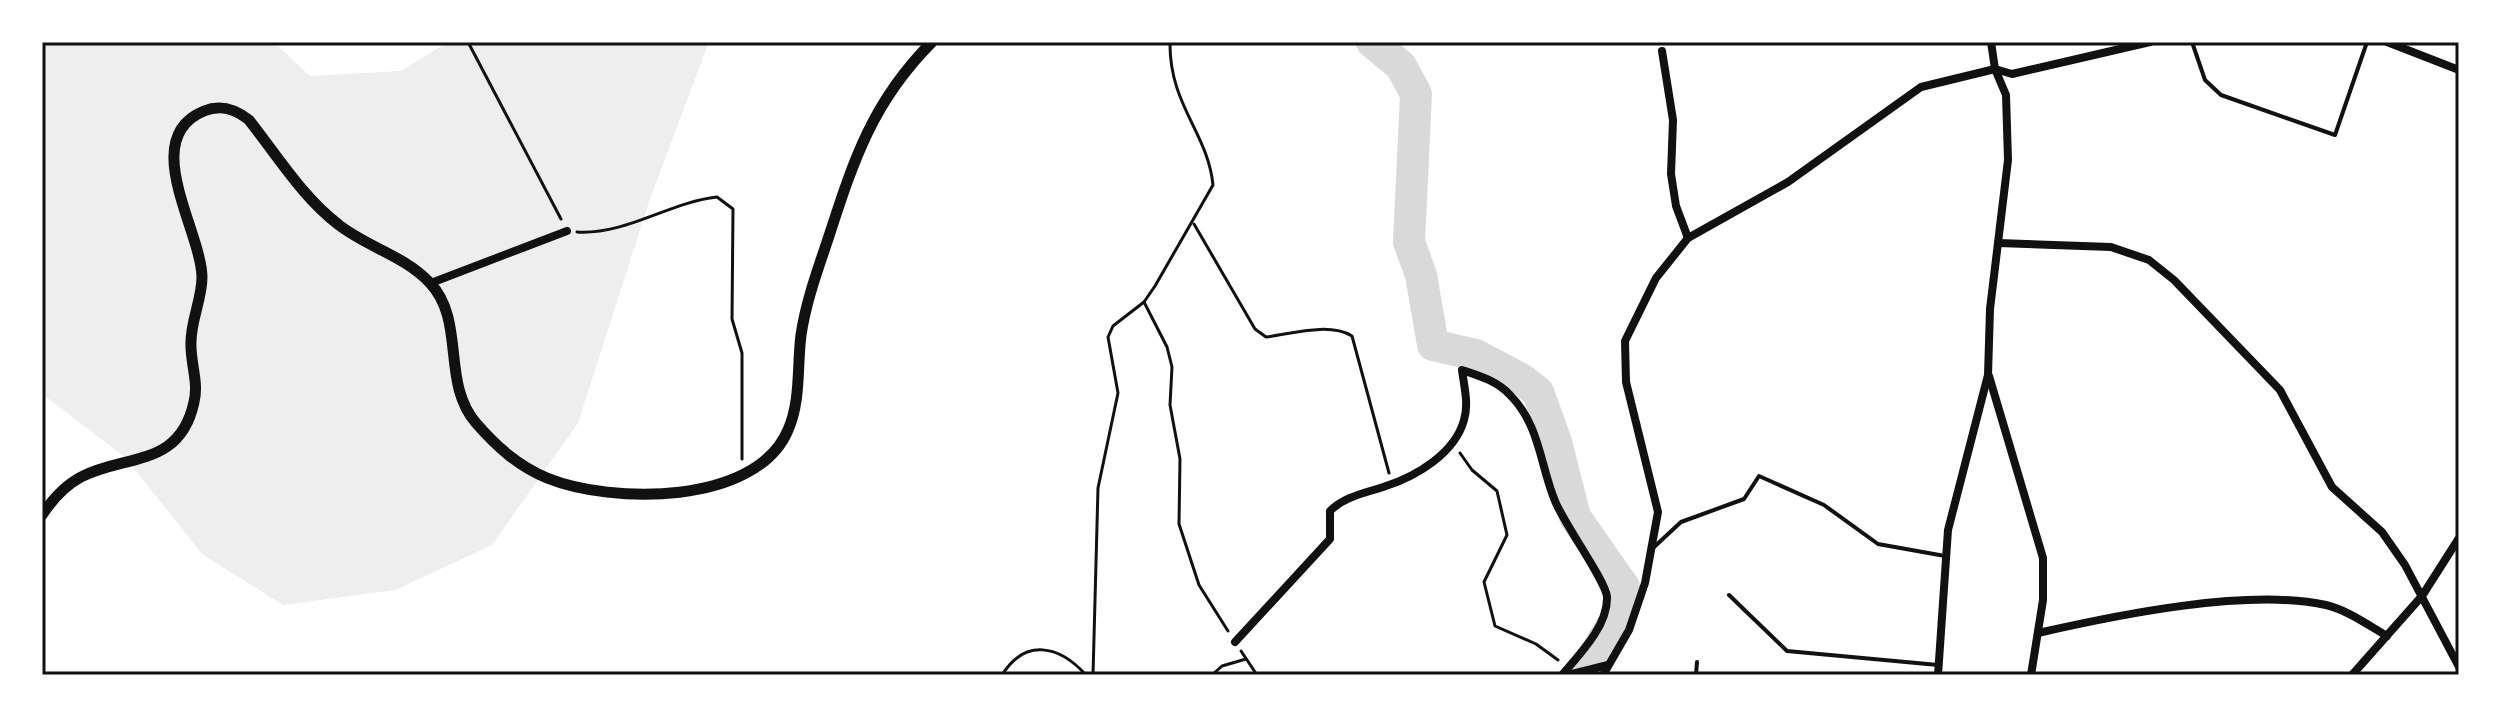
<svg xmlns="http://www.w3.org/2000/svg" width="2501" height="717" viewBox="0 0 2501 717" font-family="'Space Grotesk',sans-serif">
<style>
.green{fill:#eee}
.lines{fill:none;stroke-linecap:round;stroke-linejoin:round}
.river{stroke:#d9d9d9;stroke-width:32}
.path{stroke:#111;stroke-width:3}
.service{stroke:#111;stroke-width:4}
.minor{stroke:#111;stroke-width:8}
.tertiary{stroke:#111;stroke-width:11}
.neatline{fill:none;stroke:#111;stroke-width:3}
</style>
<rect width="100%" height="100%" fill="#fff"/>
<polygon class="green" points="42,42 274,42 310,76 401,71 448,42 709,42 650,199 578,423 492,545 395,590 283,605 202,554 126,458 42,394"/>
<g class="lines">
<polyline class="river" points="1372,42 1401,66 1416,94 1409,242 1421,275 1433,345 1476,355 1521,379 1538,392 1556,442 1575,517 1624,587 1619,614 1582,675"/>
<g class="path">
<polyline points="468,42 561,219"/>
<path d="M1194 224 1255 329 1266 337C1291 334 1329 322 1352 336L1389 473"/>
<path d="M577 232C626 235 670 202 717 197L733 209 732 319 742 353V459"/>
<polyline points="1144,302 1167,347 1172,367 1170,405 1180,459 1179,524 1199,585 1228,631"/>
<polyline points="1460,453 1472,470 1497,491 1507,535 1484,582 1495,626 1536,644 1558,660"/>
<polyline points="1241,651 1257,675"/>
<path d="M1002 675C1025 638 1059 645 1086 675"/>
<path d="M1093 675 1098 488 1118 393 1108 337 1113 326 1144 302 1155 286 1213 185C1208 133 1169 105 1170 42"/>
<polyline points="1212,675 1222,666 1246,659"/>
</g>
<g class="service">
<polyline points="2192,42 2205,80 2221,95 2335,135 2367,42"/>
<polyline points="1653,548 1681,522 1744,499 1759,476 1824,505 1878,544 1945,556"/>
<polyline points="1729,595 1787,651 1938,665"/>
<polyline points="1696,675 1697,662"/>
</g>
<g class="minor">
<polyline points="2387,42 2459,70"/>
<polyline points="1662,51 1673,120 1671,174 1676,206 1688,238"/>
<polyline points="1998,243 2111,247 2149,260 2174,280 2280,390 2332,487 2382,532 2405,565 2459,667"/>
<polyline points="431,283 567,231"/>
<polyline points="1989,376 2043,558 2043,600 2031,675"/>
<path d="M2038 633C2117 615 2247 588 2326 605 2347 610 2368 625 2387 636"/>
<path d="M1235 642 1330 539V511C1345 496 1366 493 1386 486 1417 476 1455 453 1464 420 1469 404 1464 386 1462 370 1480 376 1497 381 1510 395 1540 425 1540 465 1555 501 1564 524 1606 581 1607 597 1608 626 1579 655 1562 675"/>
<polyline points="1568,675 1608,665"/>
<polyline points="1603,675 1629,630 1645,583 1658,512 1626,382 1625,341 1656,278 1688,238 1788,182 1921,87 1995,69 2012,74 2150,42"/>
<polyline points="1938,675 1948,530 1988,375 1990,309 2008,160 2006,95 1995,69 1991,42"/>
<polyline points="2352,675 2422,596 2459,538"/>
</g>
<path class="tertiary" d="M42 515C52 500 64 486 81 477 125 454 180 468 194 402 199 382 190 363 191 342 191 320 202 299 202 277 201 230 138 138 204 111 221 104 235 109 249 120 276 154 303 198 339 225 367 247 405 256 430 283 466 321 441 383 476 423 497 447 518 466 547 478 611 504 756 506 788 430 801 401 797 366 801 335 806 301 818 269 829 236 854 159 873 101 932 42"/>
</g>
<rect width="2501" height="717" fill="none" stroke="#ffffff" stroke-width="88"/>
<rect x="44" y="44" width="2413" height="629" class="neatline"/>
</svg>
